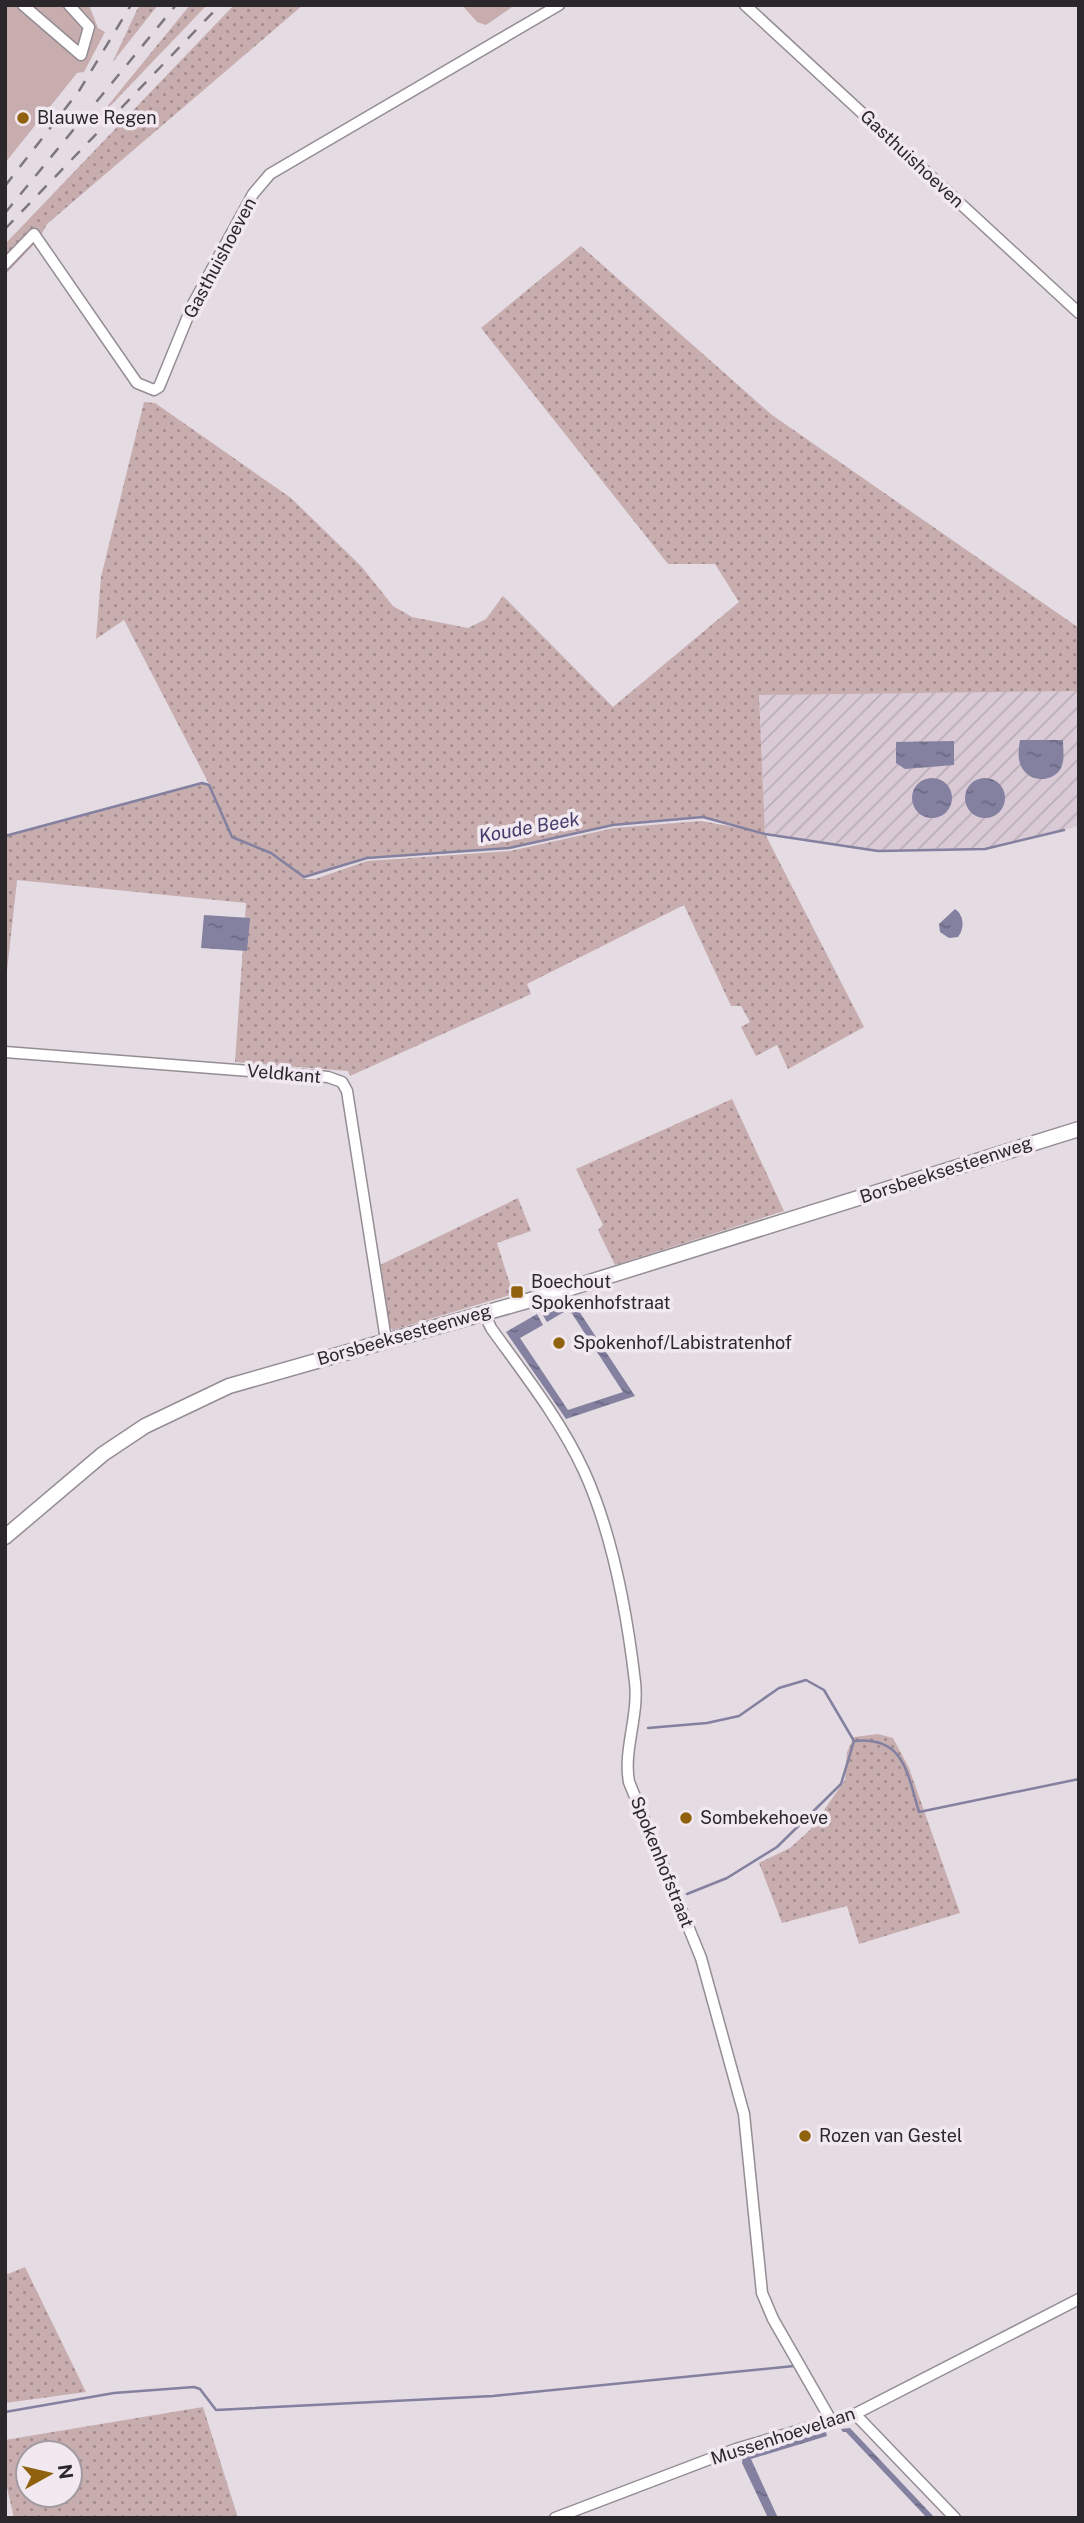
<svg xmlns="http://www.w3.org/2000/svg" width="1084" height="2523" viewBox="0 0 1084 2523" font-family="'Public Sans',sans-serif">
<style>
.industrial{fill:url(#industrial-furrows)}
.grass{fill:url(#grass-dots);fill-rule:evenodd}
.garden{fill:#c8adaf}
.water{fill:url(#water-ripples)}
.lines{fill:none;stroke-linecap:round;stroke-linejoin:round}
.stream{stroke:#8380a0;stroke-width:2.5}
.minor-casing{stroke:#958d94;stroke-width:13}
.tertiary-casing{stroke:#958d94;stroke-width:17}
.minor{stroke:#fff;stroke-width:10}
.tertiary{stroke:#fff;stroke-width:14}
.rail{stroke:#7e787d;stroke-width:2.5;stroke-dasharray:12 12;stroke-linecap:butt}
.poi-dot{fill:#91620e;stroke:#f1e8f0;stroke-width:2.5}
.labels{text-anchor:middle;stroke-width:7;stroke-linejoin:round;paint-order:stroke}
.poi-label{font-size:18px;fill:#2b282b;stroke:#f1e8f0;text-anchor:start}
.street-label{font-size:18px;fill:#2b282b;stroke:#f1e8f0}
.water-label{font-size:19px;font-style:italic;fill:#433c6a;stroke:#f1e8f0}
</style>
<defs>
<pattern id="industrial-furrows" width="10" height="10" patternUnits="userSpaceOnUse" patternTransform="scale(1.75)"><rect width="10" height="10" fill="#d9cad6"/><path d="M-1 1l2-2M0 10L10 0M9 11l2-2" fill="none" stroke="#baaeb8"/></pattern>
<pattern id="grass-dots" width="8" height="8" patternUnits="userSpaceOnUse" patternTransform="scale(1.75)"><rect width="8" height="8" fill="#c8adaf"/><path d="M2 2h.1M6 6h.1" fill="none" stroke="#a38d8f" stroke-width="1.8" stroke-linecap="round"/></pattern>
<pattern id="water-ripples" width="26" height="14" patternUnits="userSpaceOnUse" patternTransform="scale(1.75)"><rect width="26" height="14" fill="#8380a0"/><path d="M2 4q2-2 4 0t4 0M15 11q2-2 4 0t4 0" fill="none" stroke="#6b6983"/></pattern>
</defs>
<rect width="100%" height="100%" fill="#e4dbe3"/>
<polygon class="industrial" points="1079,691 1079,826 985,849 878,851 765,834 759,694"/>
<g class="grass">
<polygon points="140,5 158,5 112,63 136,12"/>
<polygon points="190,5 207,5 92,125"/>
<polygon points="234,5 303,5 47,224 39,239 5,275 5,244"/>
<path d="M581 246 772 415 1079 628V691L759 695 765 834 864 1027 788 1069 777 1045 756 1056 741 1027 750 1022 741 1006H731L684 905 527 984 531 994 350 1076 348 1071 235 1062 246 903 17 880 5 989V836L202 783 209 784 124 620 96 639 101 577 144 402 155 403 291 498 361 566 393 606 412 617 468 628 486 619 503 596 613 707 739 602 715 564H668L481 328ZM703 817 745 829 701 821 614 828 510 851 367 861 315 879H302L367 858 509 848 613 825Z"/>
<polygon points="732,1099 784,1211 615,1265 598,1230 603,1225 576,1169"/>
<polygon points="518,1198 531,1231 497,1243 513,1294 393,1330 388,1326 378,1266"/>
<polygon points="878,1734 893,1738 909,1768 960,1913 859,1944 847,1906 782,1923 759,1863 790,1848 810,1830 845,1780 847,1752 854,1737"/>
<polygon points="25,2267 86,2392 5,2403 5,2272 8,2274"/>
<path d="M203 2407 238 2518H14L5 2479V2440ZM28 2453H70V2495H28Z"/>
</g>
<g class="garden">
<polygon points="5,5 89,5 98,28 105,32 84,72 77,73 5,163"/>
<polygon points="462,5 515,5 486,25 477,22"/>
</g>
<g class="water">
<path d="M1020 740H1063C1063 749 1065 760 1061 768 1052 784 1028 782 1021 766 1017 757 1019 748 1020 740Z"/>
<polygon points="954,741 954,765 905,769 896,763 896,742"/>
<circle cx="932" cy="798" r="20"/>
<circle cx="985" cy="798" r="20"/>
<path d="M955 909C964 915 965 928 958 937L949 938 940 932 939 924Z"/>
<polygon points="204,915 250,918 247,951 201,948"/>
<polygon points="571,1299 635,1396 566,1419 506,1332 537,1314 543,1325 520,1338 568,1410 623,1392 569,1309 547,1322 541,1312"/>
<polygon points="850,2428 935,2518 927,2518 846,2432 843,2432 841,2429"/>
<polygon points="826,2432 827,2436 751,2459 778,2518 768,2518 742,2463 743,2455"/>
</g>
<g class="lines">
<g class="stream">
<polyline points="5,836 202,783 209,785 232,837 271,853 304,877 367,858 509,848 613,825 703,817 765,834 878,851 985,849 1064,830"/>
<polyline points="648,1728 707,1723 739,1716 779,1688 806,1680 824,1690 854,1741"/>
<path d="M854 1741C904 1736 907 1772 919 1812L1079 1779"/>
<polyline points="687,1894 727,1878 777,1847 841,1784 854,1741"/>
<polyline points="5,2412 114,2393 194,2387 200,2389 216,2410 493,2396 794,2366"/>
</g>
<defs>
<g id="minor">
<polyline points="23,5 81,55 89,27 69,5"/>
<polyline points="745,5 1079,313"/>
<polyline points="5,264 34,234 137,383 154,390 159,387 193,304 253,194 270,174 559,5"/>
<polyline points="5,1052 328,1077 342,1082 347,1091 386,1340"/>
<path d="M484 1313 491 1328C524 1374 560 1419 584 1471 613 1535 627 1613 635 1682 639 1716 623 1750 629 1782L701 1958 744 2114 762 2293 773 2319 832 2422"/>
<polyline points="855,2414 955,2518"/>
<polyline points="555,2518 736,2449 855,2414 1079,2299"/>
</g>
<polyline id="tertiary" points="5,1537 103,1454 145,1426 229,1386 548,1295 1079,1129"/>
</defs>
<use href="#minor" class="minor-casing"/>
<use href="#tertiary" class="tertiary-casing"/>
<use href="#minor" class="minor"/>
<use href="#tertiary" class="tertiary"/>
<g class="rail">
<polyline points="5,186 79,91 131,5"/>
<polyline points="5,213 176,5"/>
<polyline points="5,229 220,5"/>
</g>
</g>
<g class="poi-dot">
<circle cx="23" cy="118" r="7"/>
<rect x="510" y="1285" width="14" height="14" rx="3.5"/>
<circle cx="559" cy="1343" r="7"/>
<circle cx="686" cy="1818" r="7"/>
<circle cx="805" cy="2136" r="7"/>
</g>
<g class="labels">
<g class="poi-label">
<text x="37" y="124">Blauwe Regen</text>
<text x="531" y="1288">Boechout<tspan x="531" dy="21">Spokenhofstraat</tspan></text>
<text x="573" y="1349">Spokenhof/Labistratenhof</text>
<text x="700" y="1824">Sombekehoeve</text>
<text x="819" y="2142">Rozen van Gestel</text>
</g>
<g class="street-label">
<text transform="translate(912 159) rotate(43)" y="6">Gasthuishoeven</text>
<text transform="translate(220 258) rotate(-62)" y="6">Gasthuishoeven</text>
<text transform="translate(284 1074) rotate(5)" y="6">Veldkant</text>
<text transform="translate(946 1170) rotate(-18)" y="6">Borsbeeksesteenweg</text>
<text transform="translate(404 1335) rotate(-16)" y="6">Borsbeeksesteenweg</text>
<text transform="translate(662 1862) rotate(68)" y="6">Spokenhofstraat</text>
<text transform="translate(783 2436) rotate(-18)" y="6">Mussenhoevelaan</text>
</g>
<g class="water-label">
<text transform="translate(529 827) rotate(-10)" y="7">Koude Beek</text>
</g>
</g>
<rect width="1084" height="2523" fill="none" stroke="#2b282b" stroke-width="14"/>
<g transform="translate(49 2474) rotate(82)"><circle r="33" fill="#f1e8f0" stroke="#a29ba1" stroke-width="2"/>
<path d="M0-5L12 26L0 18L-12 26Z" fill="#91620e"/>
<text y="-10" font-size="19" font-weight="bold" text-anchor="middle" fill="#2b282b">N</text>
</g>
</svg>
